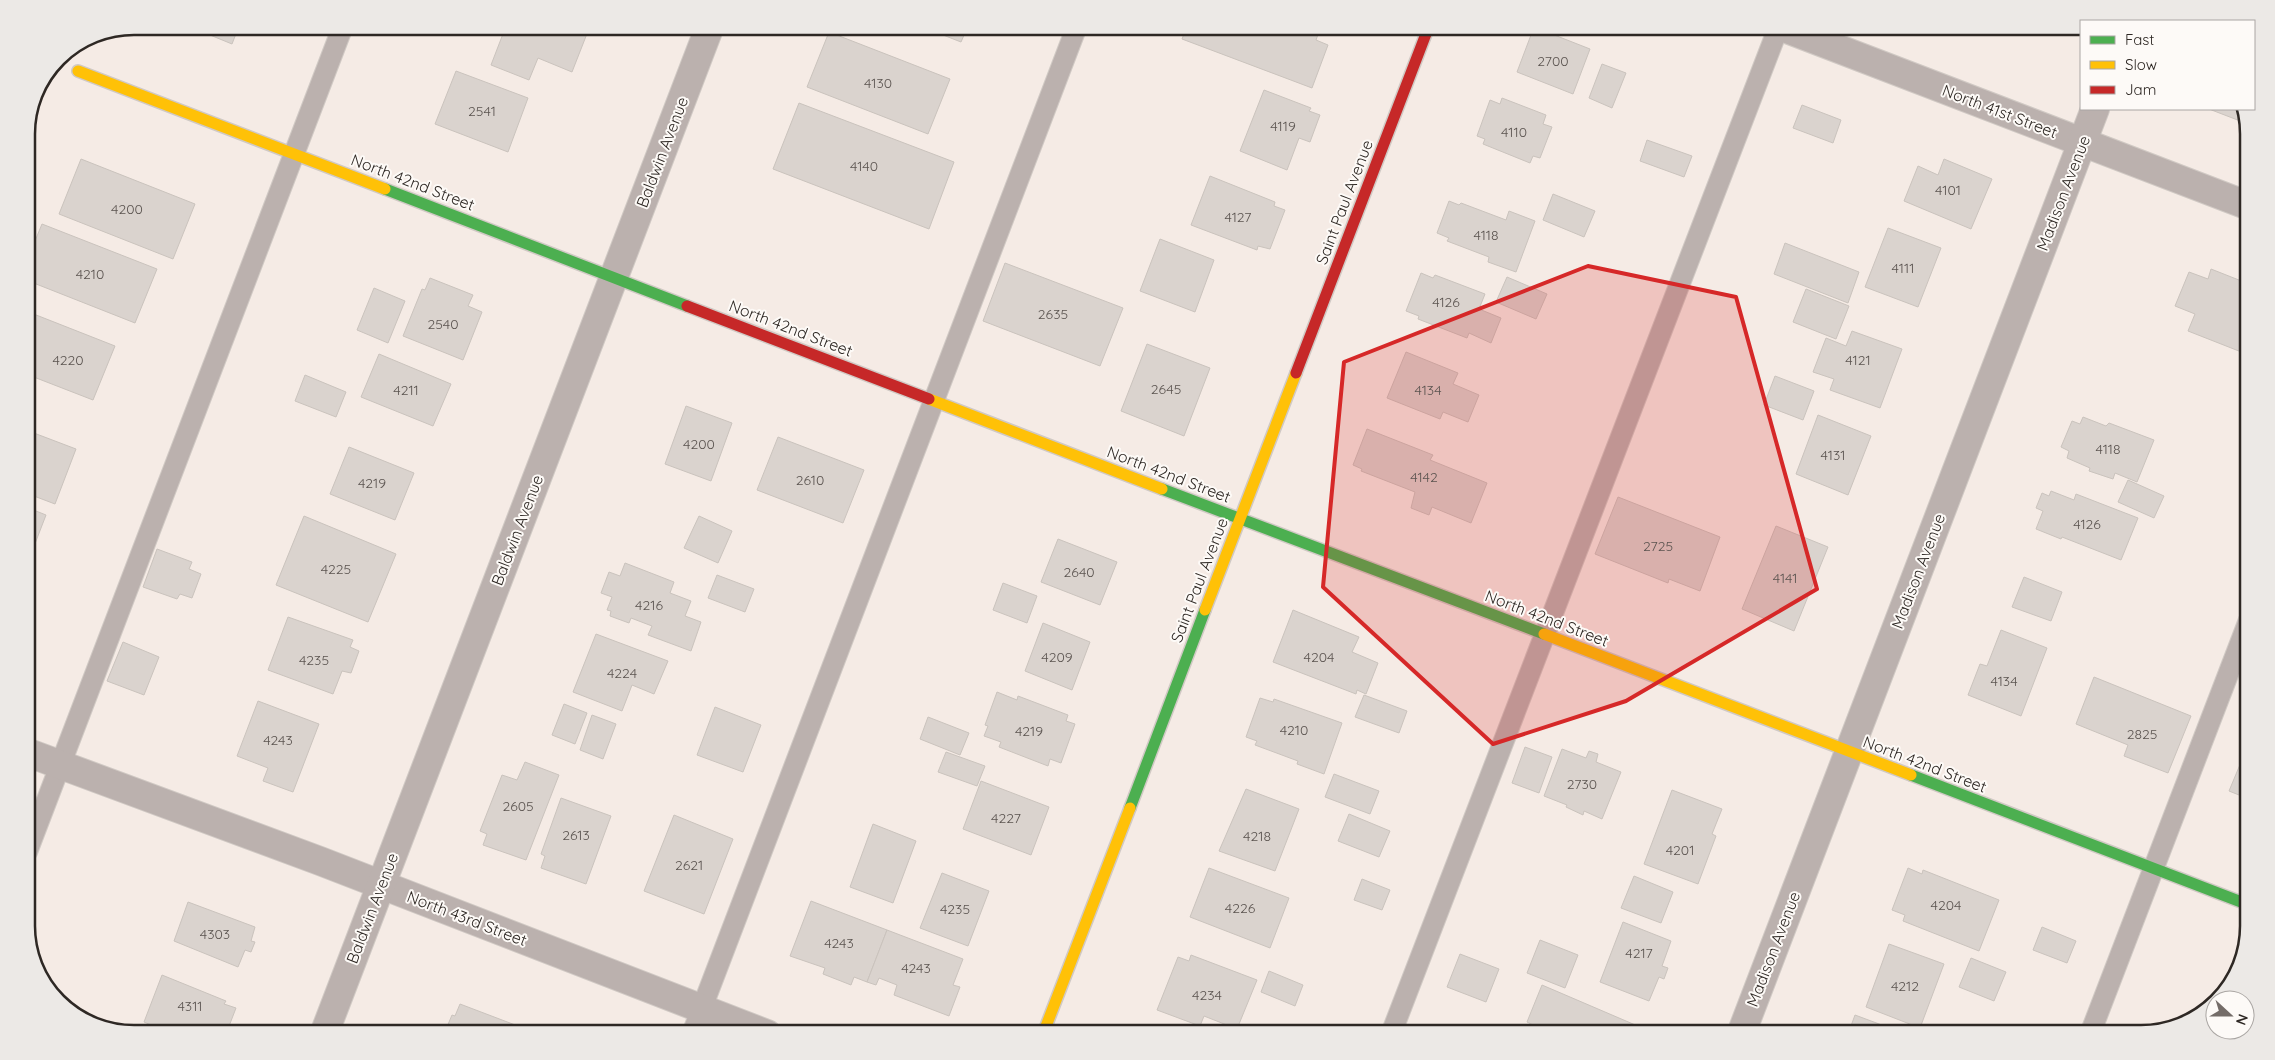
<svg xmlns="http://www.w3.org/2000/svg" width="2275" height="1060" viewBox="0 0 2275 1060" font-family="Quicksand,sans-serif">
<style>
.building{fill:#dad3ce;stroke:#cac3bd}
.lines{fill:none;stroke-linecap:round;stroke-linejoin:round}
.lane-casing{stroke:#d0c9c4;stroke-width:22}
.street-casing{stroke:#d0c9c4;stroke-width:30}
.fast-casing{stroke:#d0c9c4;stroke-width:14}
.slow-casing{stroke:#d0c9c4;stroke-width:14}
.jam-casing{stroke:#d0c9c4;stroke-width:14}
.lane{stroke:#bbb1ae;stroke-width:20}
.street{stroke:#bbb1ae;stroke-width:28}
.fast{stroke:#4caf50;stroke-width:11}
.slow{stroke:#ffc107;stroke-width:11}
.jam{stroke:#c62828;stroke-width:11}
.marked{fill:#d62828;fill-opacity:0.2;stroke:#d62828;stroke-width:4;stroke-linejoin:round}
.labels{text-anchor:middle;stroke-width:4;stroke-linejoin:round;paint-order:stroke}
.number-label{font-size:14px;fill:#5b5450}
.street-label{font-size:16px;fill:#2e2824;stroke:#fdfaf7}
.rim{fill:none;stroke:#2e2824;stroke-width:2.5}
</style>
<rect width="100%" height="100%" fill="#f5ebe5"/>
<g class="building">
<polygon points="188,26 239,26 232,44"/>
<polygon points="506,26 590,26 572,72 538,58 529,80 491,65"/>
<polygon points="920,26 968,26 961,42"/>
<polygon points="1187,26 1321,26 1316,40 1328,45 1312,88 1182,39"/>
<polygon points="1534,27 1590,49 1573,94 1517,72"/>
<polygon points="829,32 950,79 928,134 807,87"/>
<polygon points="1602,64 1626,73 1612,108 1589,98"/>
<polygon points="456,71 528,98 508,152 435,124"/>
<polygon points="1264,90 1311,108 1309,111 1320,115 1310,142 1299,138 1287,170 1240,151"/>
<polygon points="1502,98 1546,115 1543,124 1552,127 1540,158 1533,156 1530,163 1483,144 1485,139 1477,136 1490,100 1500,104"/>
<polygon points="799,103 954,162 929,229 773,169"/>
<polygon points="1802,105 1841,120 1833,143 1793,128"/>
<polygon points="2209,109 2242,109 2248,124"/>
<polygon points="1647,140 1692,156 1684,177 1640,161"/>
<polygon points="81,159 195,204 173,259 59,214"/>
<polygon points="1944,159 1992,179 1971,229 1904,201 1918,166 1938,175"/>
<polygon points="1210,176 1275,202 1274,206 1285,210 1270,249 1258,246 1257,250 1191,225"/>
<polygon points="1553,194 1595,211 1584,237 1543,220"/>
<polygon points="1449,201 1459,205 1461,203 1506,220 1509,211 1535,221 1516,272 1488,262 1489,257 1447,241 1449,238 1437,233"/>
<polygon points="42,224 157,269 135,323 26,280 26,263"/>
<polygon points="1888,228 1941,248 1918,307 1865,287"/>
<polygon points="1160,239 1214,260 1195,312 1140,291"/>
<polygon points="1785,243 1859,272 1848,303 1774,274"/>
<polygon points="1005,263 1123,308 1100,366 983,321"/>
<polygon points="2211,269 2249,284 2249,355 2188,331 2195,314 2175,306 2189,272 2208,279"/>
<polygon points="1421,273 1433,278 1435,275 1485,294 1479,309 1501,318 1491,343 1469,333 1467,338 1418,319 1419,316 1406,311"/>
<polygon points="1507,277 1547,294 1536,319 1496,302"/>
<polygon points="430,278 473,295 468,306 482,312 463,360 403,336 422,289 425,290"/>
<polygon points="374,288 405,301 388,343 357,330"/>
<polygon points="1806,289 1849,306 1836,339 1793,322"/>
<polygon points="26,311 115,346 93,400 26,374"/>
<polygon points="1852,331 1902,349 1880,408 1830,390 1834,379 1813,372 1826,338 1846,346"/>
<polygon points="1147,344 1210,368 1184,436 1121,411"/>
<polygon points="1406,352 1458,373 1453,384 1479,395 1468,422 1443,412 1440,419 1387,398"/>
<polygon points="379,354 451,384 433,426 361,397"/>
<polygon points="305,375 346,392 336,417 295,401"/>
<polygon points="1775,376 1814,391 1803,420 1764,405"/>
<polygon points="686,406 732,423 711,481 665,464"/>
<polygon points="1818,415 1871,436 1848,495 1796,474"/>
<polygon points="2083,417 2106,426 2109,423 2154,440 2137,482 2115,473 2113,479 2089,471 2090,468 2067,458 2069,451 2061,447 2072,421 2080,424"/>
<polygon points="1367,429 1433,455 1430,460 1487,483 1471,523 1432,507 1429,515 1411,508 1415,492 1361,471 1362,469 1353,465"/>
<polygon points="26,430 76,449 55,504 26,493"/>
<polygon points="778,437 864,470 843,523 757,490"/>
<polygon points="349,447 414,473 395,520 330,494"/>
<polygon points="2128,480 2164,496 2154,518 2118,502"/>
<polygon points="2051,491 2074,500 2076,494 2138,518 2121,560 2062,537 2061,539 2036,529 2043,511 2036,508 2042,493 2049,496"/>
<polygon points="1618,497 1720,537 1700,591 1669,579 1668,583 1595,554"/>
<polygon points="26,507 46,515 26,567"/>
<polygon points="304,516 396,554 368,622 276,585"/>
<polygon points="699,516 732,531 718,563 684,548"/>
<polygon points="1776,526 1828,547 1794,631 1742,609"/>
<polygon points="1058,539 1117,562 1100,605 1041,582"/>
<polygon points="157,549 192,562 189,569 201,574 192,598 180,594 177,599 143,587"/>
<polygon points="625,563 674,582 670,593 691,601 685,616 701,622 691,651 648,635 652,626 631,618 629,623 610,616 611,611 607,610 612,597 601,593 609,572 620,576"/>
<polygon points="717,575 754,589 745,612 708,598"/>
<polygon points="2024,577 2062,592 2051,621 2012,607"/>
<polygon points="1003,583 1037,596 1027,623 993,610"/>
<polygon points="1293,610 1359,637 1352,652 1378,663 1366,694 1357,690 1356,694 1273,662"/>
<polygon points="288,617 353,640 350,647 359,651 351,673 342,671 333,694 268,670"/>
<polygon points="1043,623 1090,642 1072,690 1025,671"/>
<polygon points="2001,630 2047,648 2021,716 1968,695 1980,664 1987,666"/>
<polygon points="596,634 668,661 654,694 632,685 622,711 573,692"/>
<polygon points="123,642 159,657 144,695 107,681"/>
<polygon points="2094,677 2191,716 2168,773 2124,756 2128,745 2076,724"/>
<polygon points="997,692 1017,700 1018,696 1068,715 1066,721 1075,724 1061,763 1050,759 1048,766 999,747 1001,742 984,736 988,726 985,725"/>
<polygon points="1364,695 1407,711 1399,733 1355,717"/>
<polygon points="1260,698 1273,702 1274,699 1342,723 1324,774 1297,764 1298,761 1255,745 1257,741 1246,737"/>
<polygon points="258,701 319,724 293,792 263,781 268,768 237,756"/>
<polygon points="564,704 587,713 575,744 552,735"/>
<polygon points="715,707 761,725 743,772 697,755"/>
<polygon points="592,715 616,724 603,759 580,750"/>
<polygon points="928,717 969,733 960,755 920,739"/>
<polygon points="2249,743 2249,799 2229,791"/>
<polygon points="1525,747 1552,757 1539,793 1512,783"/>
<polygon points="1562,749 1586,758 1589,751 1598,754 1596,762 1621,772 1602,819 1584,811 1583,815 1566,807 1567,805 1544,796"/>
<polygon points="946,752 985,766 977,786 938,772"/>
<polygon points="525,762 559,775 526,860 483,845 487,834 480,831 502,775 517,780"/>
<polygon points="1334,774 1379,791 1370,814 1325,797"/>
<polygon points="981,781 1049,807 1031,855 963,829"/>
<polygon points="1246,789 1299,809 1275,871 1219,851"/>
<polygon points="1672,790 1722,809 1712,834 1716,836 1698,884 1644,864"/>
<polygon points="561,798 611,816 586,884 541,868 545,856 541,854"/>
<polygon points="1349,814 1390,831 1379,857 1338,841"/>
<polygon points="674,815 733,839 704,914 644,891"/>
<polygon points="873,824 916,841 893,903 850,887"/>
<polygon points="1209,868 1289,898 1270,948 1190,917"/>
<polygon points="1908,868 1922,874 1923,870 1999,900 1979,951 1903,921 1905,915 1892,910"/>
<polygon points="942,873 989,891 968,946 920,928"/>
<polygon points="1634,876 1673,892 1661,923 1621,908"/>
<polygon points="1362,879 1390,890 1382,910 1354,900"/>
<polygon points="811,901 887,930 867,982 854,977 851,985 823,974 825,968 790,956"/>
<polygon points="188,902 255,927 251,941 255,942 251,952 245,950 238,967 174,941"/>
<polygon points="1623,922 1671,941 1662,966 1668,968 1664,979 1659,977 1649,1001 1600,982"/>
<polygon points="2042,927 2076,941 2067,963 2033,950"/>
<polygon points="887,930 963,959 953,985 960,987 949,1016 894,995 897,985 879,978 876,985 867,982"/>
<polygon points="1540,940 1578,955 1565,988 1527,973"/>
<polygon points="1889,944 1944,964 1920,1028 1866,1007"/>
<polygon points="1460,954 1499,969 1486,1002 1447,987"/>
<polygon points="1191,955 1257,980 1237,1029 1204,1016 1200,1026 1157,1010 1178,957 1189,961"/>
<polygon points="1971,958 2006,972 1994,1001 1959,987"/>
<polygon points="1269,971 1303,985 1295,1006 1261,992"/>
<polygon points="162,975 226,1001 224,1004 236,1008 226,1034 173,1034 144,1022"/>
<polygon points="1542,985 1640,1027 1637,1034 1551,1034 1527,1022"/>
<polygon points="460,1004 531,1031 530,1034 444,1034 452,1015 455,1016"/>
<polygon points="1855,1015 1906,1034 1848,1034"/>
</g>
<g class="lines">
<defs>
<g id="lane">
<polyline points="27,852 343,26"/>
<polyline points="692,1034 1077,26"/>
<polyline points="1391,1034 1779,26"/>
<polyline points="2090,1034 2249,620"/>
</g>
<g id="street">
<polyline points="1779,26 2249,206"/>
<polyline points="26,752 320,861 767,1034"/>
<polyline points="324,1034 710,26"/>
<polyline points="1741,1034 2095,109"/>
</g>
<g id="fast">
<polyline points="385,189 687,306"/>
<polyline points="1162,489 1544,634"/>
<polyline points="1911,775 2249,905"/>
<polyline points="1130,808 1205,610"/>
</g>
<g id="slow">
<polyline points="78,71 385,189"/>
<polyline points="929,399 1162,489"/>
<polyline points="1205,610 1296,373"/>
<polyline points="1544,634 1911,775"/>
<polyline points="1043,1034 1130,808"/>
</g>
<g id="jam">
<polyline points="687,306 929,399"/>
<polyline points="1296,373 1429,26"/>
</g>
</defs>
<use href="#lane" class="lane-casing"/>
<use href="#street" class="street-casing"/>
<use href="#fast" class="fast-casing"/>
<use href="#slow" class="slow-casing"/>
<use href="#jam" class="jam-casing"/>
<use href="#lane" class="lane"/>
<use href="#street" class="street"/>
<use href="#fast" class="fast"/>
<use href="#slow" class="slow"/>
<use href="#jam" class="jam"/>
</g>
<path class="marked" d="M1588 266 1736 297 1817 589 1626 701 1493 744 1323 587 1344 362Z"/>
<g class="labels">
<g class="number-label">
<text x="1553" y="66">2700</text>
<text x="878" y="88">4130</text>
<text x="482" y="116">2541</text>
<text x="1283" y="131">4119</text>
<text x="1514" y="137">4110</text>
<text x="864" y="171">4140</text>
<text x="1948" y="195">4101</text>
<text x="127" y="214">4200</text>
<text x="1238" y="222">4127</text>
<text x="1486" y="240">4118</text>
<text x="1903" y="273">4111</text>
<text x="90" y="279">4210</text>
<text x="1446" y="307">4126</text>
<text x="1053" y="319">2635</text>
<text x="443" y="329">2540</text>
<text x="68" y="365">4220</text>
<text x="1858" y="365">4121</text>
<text x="1166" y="394">2645</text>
<text x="406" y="395">4211</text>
<text x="1428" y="395">4134</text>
<text x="699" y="449">4200</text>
<text x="2108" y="454">4118</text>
<text x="1833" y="460">4131</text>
<text x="1424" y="482">4142</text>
<text x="810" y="485">2610</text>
<text x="372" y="488">4219</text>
<text x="2087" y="529">4126</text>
<text x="1658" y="551">2725</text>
<text x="336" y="574">4225</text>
<text x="1079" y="577">2640</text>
<text x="1785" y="583">4141</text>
<text x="649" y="610">4216</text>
<text x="1057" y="662">4209</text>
<text x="1319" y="662">4204</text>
<text x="314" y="665">4235</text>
<text x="622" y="678">4224</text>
<text x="2004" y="686">4134</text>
<text x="1294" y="735">4210</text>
<text x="1029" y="736">4219</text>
<text x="2142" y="739">2825</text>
<text x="278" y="745">4243</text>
<text x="1582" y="789">2730</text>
<text x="518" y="811">2605</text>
<text x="1006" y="823">4227</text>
<text x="576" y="840">2613</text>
<text x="1257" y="841">4218</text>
<text x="1680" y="855">4201</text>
<text x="689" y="870">2621</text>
<text x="1946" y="910">4204</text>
<text x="1240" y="913">4226</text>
<text x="955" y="914">4235</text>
<text x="215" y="939">4303</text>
<text x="839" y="948">4243</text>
<text x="1639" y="958">4217</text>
<text x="916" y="973">4243</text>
<text x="1905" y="991">4212</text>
<text x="1207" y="1000">4234</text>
<text x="190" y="1011">4311</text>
</g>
<g class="street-label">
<text transform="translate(2000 111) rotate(21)" y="6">North 41st Street</text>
<text transform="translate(662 152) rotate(-69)" y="6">Baldwin Avenue</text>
<text transform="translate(413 182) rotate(21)" y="6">North 42nd Street</text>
<text transform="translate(2063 193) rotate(-69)" y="6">Madison Avenue</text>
<text transform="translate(1344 202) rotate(-69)" y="6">Saint Paul Avenue</text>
<text transform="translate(791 328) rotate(21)" y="6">North 42nd Street</text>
<text transform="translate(1169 474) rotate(21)" y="6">North 42nd Street</text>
<text transform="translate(517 530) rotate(-69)" y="6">Baldwin Avenue</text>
<text transform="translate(1918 571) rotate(-69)" y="6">Madison Avenue</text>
<text transform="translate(1199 580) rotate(-69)" y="6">Saint Paul Avenue</text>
<text transform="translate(1547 618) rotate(21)" y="6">North 42nd Street</text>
<text transform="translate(1925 764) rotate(21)" y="6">North 42nd Street</text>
<text transform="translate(372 908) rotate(-69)" y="6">Baldwin Avenue</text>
<text transform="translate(467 918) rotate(21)" y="6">North 43rd Street</text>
<text transform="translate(1773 949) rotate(-69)" y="6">Madison Avenue</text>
</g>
</g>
<path d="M0 0H2275V1060H0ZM134 35H2141A99 99 0 0 1 2240 134V926A99 99 0 0 1 2141 1025H134A99 99 0 0 1 35 926V134A99 99 0 0 1 134 35Z" fill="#ece9e6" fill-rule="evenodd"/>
<path class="rim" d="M134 35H2141A99 99 0 0 1 2240 134V926A99 99 0 0 1 2141 1025H134A99 99 0 0 1 35 926V134A99 99 0 0 1 134 35Z"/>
<rect x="2080" y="20" width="175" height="90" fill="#fdfaf7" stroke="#aaa6a3"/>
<rect x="2090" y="36" width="25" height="8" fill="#4caf50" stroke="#aaa6a3"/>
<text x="2125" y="45" font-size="15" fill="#2e2824">Fast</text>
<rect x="2090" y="61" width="25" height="8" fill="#ffc107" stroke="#aaa6a3"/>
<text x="2125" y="70" font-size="15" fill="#2e2824">Slow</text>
<rect x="2090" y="86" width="25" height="8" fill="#c62828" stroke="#aaa6a3"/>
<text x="2125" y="95" font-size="15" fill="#2e2824">Jam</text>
<g transform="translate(2230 1015) rotate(111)"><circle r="24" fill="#fdfaf7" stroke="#aaa6a3"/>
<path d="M0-4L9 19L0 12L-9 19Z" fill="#746c68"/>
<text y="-8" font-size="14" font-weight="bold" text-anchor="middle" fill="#2e2824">N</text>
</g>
</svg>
